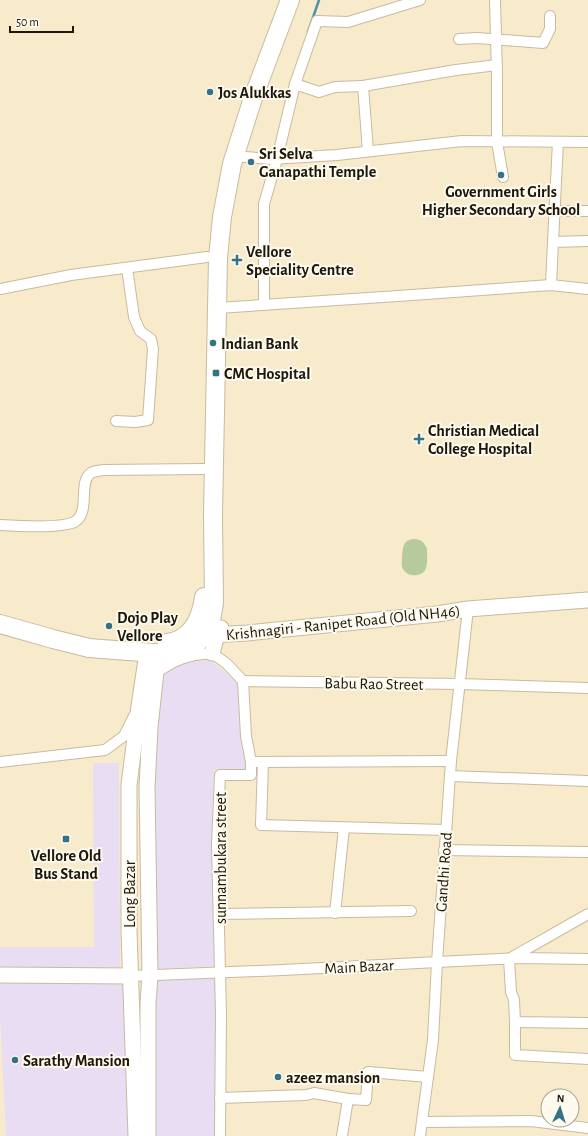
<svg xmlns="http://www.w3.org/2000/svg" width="588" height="1136" viewBox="0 0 588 1136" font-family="'Alegreya Sans',sans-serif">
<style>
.commercial{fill:#e8ddf2}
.green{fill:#b6cb9d}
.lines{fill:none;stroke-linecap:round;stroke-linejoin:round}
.stream{stroke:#4d93a5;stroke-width:2.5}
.street-casing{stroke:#c7bb9e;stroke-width:12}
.primary-casing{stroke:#c7bb9e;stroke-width:17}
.highway-casing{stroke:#c7bb9e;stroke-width:20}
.street{stroke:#fff;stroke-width:10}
.primary{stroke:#fff;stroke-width:15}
.highway{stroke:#fff;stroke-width:18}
.poi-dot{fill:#337287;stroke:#fef9ed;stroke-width:1.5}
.labels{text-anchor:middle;stroke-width:4;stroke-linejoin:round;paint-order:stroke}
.poi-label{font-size:16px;font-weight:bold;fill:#1b170c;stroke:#fef9ed;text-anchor:start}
.street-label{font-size:16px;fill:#1b170c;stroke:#fef9ed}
</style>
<rect width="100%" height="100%" fill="#f8ebcc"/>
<g class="commercial">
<polygon points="210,660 238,683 246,770 214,770 212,827 215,966 155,969 154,779 163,675 185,663"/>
<polygon points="93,763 119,763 120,971 0,971 0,947 94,947"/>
<polygon points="217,977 217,1136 153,1136 155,979"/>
<polygon points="0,978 127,980 133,1136 6,1136 0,1016"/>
</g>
<path class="green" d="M414 539C421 539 425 543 427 549 427 554 428 562 426 568 423 577 408 578 403 569 401 566 402 561 402 557 403 547 403 540 414 539Z"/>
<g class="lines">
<polyline class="stream" points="308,32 319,0"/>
<defs>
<g id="street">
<polyline points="495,0 497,75 497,142 503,177"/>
<polyline points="459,39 477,38 543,43 550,29 550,16"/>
<polyline points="295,84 319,92 335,87 363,86 368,151"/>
<polyline points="363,86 456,70 497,65"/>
<polyline points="231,156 272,159 337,155 462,141 588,142"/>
<polyline points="554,211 588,211"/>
<polyline points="553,242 558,142"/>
<polyline points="551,285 553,242 588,241"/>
<polyline points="0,289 71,275 207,257"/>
<polyline points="264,305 264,204 277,159 295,84 317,21 348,22 420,0"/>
<polyline points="218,308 398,296 551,285 588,289"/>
<polyline points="116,421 135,422 148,420 153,349 151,339 140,331 134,317 127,268"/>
<path d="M0 525C16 526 64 529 76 521 90 511 78 481 91 473 94 471 99 471 103 470L204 469"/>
<path d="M154 676 155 674C175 659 188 655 212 653L227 664 243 681"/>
<polyline points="0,762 105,750 124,736 134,716"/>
<polyline points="251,762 246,736 243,681 459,684 588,688"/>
<polyline points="263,762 261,825 446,830"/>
<polyline points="450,776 588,781"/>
<polyline points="444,850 588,852"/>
<polyline points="335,913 344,828"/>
<polyline points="219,914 411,911"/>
<polyline points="588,914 509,959 511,992 514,1000 515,1022 588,1023"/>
<polyline points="130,976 283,970 457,961 521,958 588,959"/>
<polyline points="515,1022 515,1055 588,1059"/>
<polyline points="220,1098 306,1095 314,1093 348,1099"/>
<polyline points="422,1122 531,1121 588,1128"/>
<polyline points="220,1136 221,1014 217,845 220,775 251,775 251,762 451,761"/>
<polyline points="342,1136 348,1099 366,1100 368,1072 428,1077"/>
<polyline points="420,1136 433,1040 437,962 451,761 468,609"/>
</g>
<g id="primary">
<polyline points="195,636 247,633 437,614 468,609 588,600"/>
<polyline points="212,653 217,635 221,628"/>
<polyline points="0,975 130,976"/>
<polyline points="136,1136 129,931 129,785 139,706 147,653"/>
<polyline points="148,1136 148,1003 150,976 147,788 150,727 158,653"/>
</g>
<g id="highway">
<polyline points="0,624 53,639 89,648 154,653 169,652 187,648 197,643 210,627 214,603 213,515 218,258 222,217 232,164 253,98 290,0"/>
<path d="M167 643C192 640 201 619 204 597"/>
</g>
</defs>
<use href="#street" class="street-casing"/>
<use href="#primary" class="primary-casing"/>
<use href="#highway" class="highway-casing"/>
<use href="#street" class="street"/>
<use href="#primary" class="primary"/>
<use href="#highway" class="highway"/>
</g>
<g class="poi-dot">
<circle cx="210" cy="92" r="4"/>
<circle cx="251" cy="162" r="4"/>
<circle cx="501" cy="175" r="4"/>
<path d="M235 254h4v4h4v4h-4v4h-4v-4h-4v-4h4z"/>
<circle cx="213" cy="343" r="4"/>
<rect x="212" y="369" width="8" height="8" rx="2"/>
<path d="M417 433h4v4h4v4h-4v4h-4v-4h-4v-4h4z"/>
<circle cx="109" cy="626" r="4"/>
<rect x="62" y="835" width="8" height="8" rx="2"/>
<circle cx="15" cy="1060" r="4"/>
<circle cx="278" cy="1077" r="4"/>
</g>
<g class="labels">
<g class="poi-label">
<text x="218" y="98">Jos Alukkas</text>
<text x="259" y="159">Sri Selva<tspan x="259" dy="18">Ganapathi Temple</tspan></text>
<text x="501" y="197" text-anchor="middle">Government Girls<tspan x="501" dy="18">Higher Secondary School</tspan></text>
<text x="246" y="257">Vellore<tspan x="246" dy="18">Speciality Centre</tspan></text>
<text x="221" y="349">Indian Bank</text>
<text x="224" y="379">CMC Hospital</text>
<text x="428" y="436">Christian Medical<tspan x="428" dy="18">College Hospital</tspan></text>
<text x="117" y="623">Dojo Play<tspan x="117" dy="18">Vellore</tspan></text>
<text x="66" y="861" text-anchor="middle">Vellore Old<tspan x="66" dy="18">Bus Stand</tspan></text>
<text x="23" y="1066">Sarathy Mansion</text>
<text x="286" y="1083">azeez mansion</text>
</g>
<g class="street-label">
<text transform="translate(343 622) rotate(-6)" y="6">Krishnagiri - Ranipet Road (Old NH46)</text>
<text transform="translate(374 683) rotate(1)" y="6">Babu Rao Street</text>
<text transform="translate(220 858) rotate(-90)" y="6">sunnambukara street</text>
<text transform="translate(443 872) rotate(-86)" y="6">Gandhi Road</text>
<text transform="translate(129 894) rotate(-90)" y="6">Long Bazar</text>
<text transform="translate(359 966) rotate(-3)" y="6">Main Bazar</text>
</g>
</g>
<g transform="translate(560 1108) rotate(4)"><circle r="19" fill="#fef9ed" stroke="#a39f93"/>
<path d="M0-3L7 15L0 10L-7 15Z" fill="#337287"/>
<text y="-6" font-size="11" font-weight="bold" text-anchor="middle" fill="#1b170c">N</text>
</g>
<path d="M10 26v6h63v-6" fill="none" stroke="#1b170c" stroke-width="2"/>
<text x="16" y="26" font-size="12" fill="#1b170c" stroke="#fef9ed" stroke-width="3" paint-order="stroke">50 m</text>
</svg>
